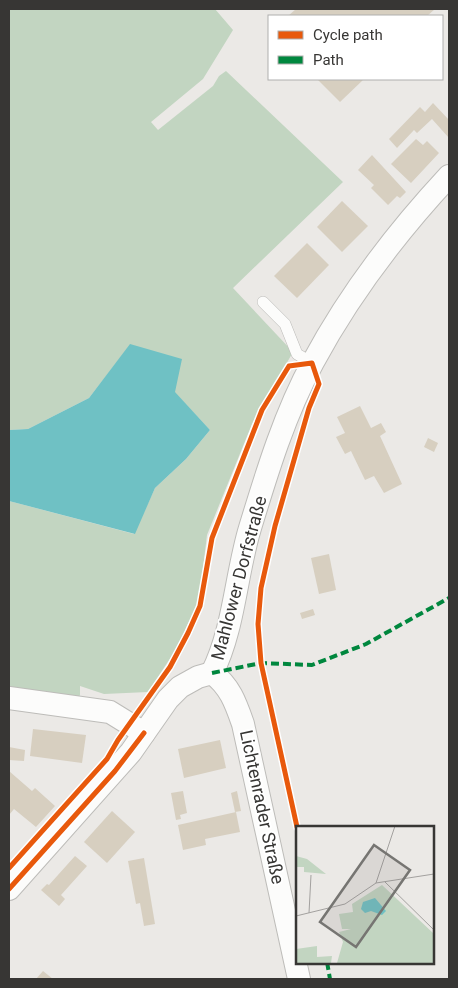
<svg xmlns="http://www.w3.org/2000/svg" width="458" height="988" viewBox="0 0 458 988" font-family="Roboto,sans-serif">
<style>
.green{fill:#c2d5c1}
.water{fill:#6fc1c4}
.building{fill:#d7cfc0}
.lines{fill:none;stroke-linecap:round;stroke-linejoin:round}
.lane-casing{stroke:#bdbcb9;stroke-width:12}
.street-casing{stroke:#bdbcb9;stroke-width:24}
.lane{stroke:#fcfcfb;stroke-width:11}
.street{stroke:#fcfcfb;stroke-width:22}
.quiet{stroke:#00873e;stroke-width:4;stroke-dasharray:8 4;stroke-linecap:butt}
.cycleway-casing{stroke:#fff;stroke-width:8}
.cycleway{stroke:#e8590c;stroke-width:5}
.labels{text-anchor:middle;stroke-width:4;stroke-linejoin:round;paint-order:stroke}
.street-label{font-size:18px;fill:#373634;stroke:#fff}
.inset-road{fill:none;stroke:#a3a19f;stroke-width:1}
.view{fill:#767572;fill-opacity:0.15;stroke:#767572;stroke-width:2.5}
.inset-edge{fill:none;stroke:#373634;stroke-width:2.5}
</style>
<rect width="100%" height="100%" fill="#ebe9e6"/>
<polygon class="green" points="9,9 215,9 233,30 203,79 151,122 158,130 213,86 219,76 226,71 343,182 233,288 293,352 252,424 207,535 199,601 175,651 148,692 104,694 80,686 80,695 76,702 9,691 9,501 134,534 155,488 186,459 210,430 130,345 89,398 28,429 9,430"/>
<polygon class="water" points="130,344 182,359 175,392 210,430 186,459 155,488 135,534 9,501 9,430 28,429 89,398"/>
<g class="building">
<polygon points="296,9 435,9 427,16 288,16"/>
<polygon points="317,79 364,79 340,102"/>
<polygon points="433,103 449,120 449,138 432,119 417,133 414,130 397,148 389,139 420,107 425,112"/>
<polygon points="416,139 423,145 427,141 439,153 411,183 391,164"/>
<polygon points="372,155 406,192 400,198 397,196 388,205 371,188 374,185 358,170"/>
<polygon points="342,201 368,226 342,252 317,227"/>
<polygon points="307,243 329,265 297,298 274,276"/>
<polygon points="360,406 371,428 381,423 386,432 380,436 402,484 384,493 374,476 365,480 351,451 345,454 336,437 345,433 337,417"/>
<polygon points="428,438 438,443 434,452 424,447"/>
<polygon points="329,554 336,590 319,594 311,558"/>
<polygon points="313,609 315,615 302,619 300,613"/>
<polygon points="33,729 86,735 82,763 30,756"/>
<polygon points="220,740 226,768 184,778 178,749"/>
<polygon points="9,747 25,750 24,761 9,760"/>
<polygon points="9,771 32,791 35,788 55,806 36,827 14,809 9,815"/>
<polygon points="183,791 187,813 180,815 181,819 176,820 171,793"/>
<polygon points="237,791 241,811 235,812 231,793"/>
<polygon points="112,811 135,832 107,863 84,842"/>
<polygon points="236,812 240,832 205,839 206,845 183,850 178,825"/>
<polygon points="75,856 87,866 61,895 65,899 59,906 41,890 47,884 49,885"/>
<polygon points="144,858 155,924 144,926 140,903 136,904 128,861"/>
<polygon points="43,971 53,979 36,979"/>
</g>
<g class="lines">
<defs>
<polyline id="lane" points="263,302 285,324 297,354 312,363"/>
<g id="street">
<path d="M212 673C234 630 236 574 250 528 267 472 285 413 313 362 350 293 396 233 449 176"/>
<path d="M212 673C230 686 236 704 243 724L299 979"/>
<polyline points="9,698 110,712 144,733"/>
<polyline points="9,889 131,752 168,699 180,687 198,677 212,673"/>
</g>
</defs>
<use href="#lane" class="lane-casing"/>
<use href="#street" class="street-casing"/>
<use href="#lane" class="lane"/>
<use href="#street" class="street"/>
<g class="quiet">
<polyline points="212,673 261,663 312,665 366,644 449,598"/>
<polyline points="327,962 330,979"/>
</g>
<defs>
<g id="cycleway">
<polyline points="9,868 107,759 118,740 170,667 188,633 200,606 212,538 262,410 289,366 312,363 319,384 309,408 275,526 261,588 258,624 261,663 297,827"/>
<polyline points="9,889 115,771 144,733"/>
</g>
</defs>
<use href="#cycleway" class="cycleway-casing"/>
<use href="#cycleway" class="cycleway"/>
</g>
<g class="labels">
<g class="street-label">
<text transform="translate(239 578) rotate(-75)" y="6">Mahlower Dorfstraße</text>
<text transform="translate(262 807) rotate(78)" y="6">Lichtenrader Straße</text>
</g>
</g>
<g transform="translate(296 826)">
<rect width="138" height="138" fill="#ebe9e6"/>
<path d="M0 30 11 33 30 48 8 46V41H0ZM86 59 137 107V137H41L47 116 43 106 55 103H46L43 88 57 86 56 78ZM21 120V131L36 130 35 137H0V123Z" fill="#c2d5c1"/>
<path d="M79 72 90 85 86 89 75 85 69 87 65 83 67 76Z" fill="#6fc1c4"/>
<path class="inset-road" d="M89 56 138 104M80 57 99 0M80 57 138 48M13 87 15 49M0 90 49 78 80 57"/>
<path class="view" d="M78 19 114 44 60 121 24 96Z"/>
<rect width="138" height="138" class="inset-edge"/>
</g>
<rect width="458" height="988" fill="none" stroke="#373634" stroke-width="20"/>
<rect x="268" y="15" width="175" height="65" fill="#ffffff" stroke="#afafae"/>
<rect x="278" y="31" width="25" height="8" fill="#e8590c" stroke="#afafae"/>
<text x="313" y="40" font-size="15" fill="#373634">Cycle path</text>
<rect x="278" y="56" width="25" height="8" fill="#00873e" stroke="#afafae"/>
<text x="313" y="65" font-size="15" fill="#373634">Path</text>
</svg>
